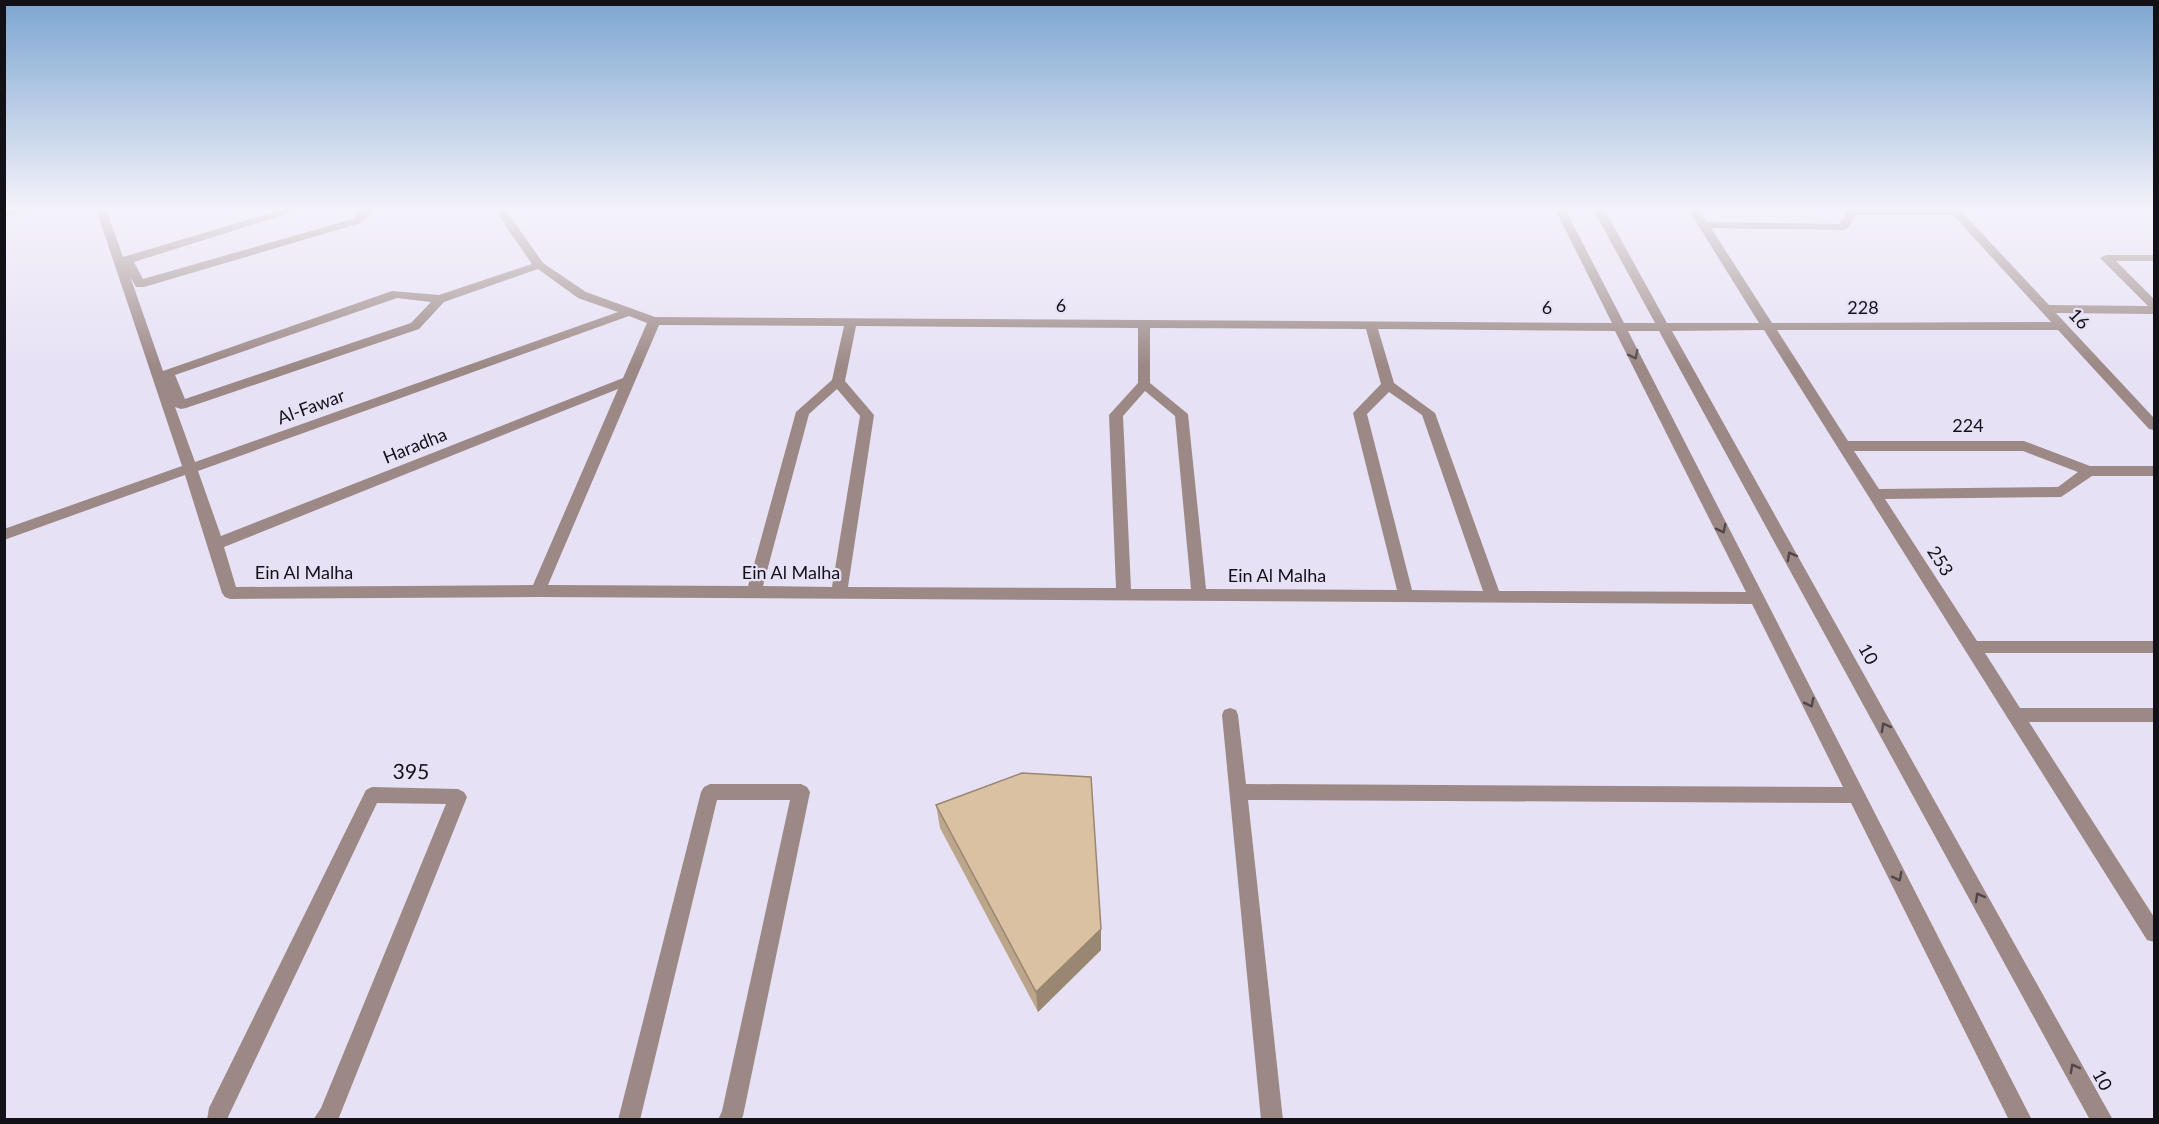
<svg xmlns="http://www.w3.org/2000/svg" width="2159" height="1124" viewBox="0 0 2159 1124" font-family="Lato,sans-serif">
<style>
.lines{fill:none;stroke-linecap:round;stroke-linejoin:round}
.minor{fill:#9c8986;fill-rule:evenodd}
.wall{fill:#bba68b}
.shaded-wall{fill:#998771}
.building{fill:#dac1a2;stroke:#998771;stroke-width:1.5}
.oneway{stroke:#51474a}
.labels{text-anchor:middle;stroke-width:4.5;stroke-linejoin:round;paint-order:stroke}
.street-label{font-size:18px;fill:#131118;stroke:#e7e1f5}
.near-street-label{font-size:21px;fill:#131118;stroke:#e7e1f5}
</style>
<rect width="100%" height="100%" fill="#e7e1f5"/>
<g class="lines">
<g class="minor">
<polygon points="27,209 26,211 4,216 4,210"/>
<path d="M96 209H106L123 257 285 209H302L134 262 143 279 353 219 363 209H374L361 223 144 287H136L130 276 163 371 392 291 439 295 532 264 494 209H505L543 263 586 292 655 317 1612 323 1555 209H1565L1624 323H1655L1593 209H1604L1667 323H1759L1688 209H1699L1707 222 1840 224 1847 213 1841 209H1959L2049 305 2148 306 2100 258 2106 255H2154V261H2116L2154 299V314L2056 313 2154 418V430L2149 429 2058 330H1777L1848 441H2024L2090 466H2154V476H2092L2061 497 1885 499 1977 641H2154V653H1985L2020 708H2154V722H2029L2154 917V942L2147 940 1764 330 1672 331 2113 1120H2090L1659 331H1628L2032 1120H2009L1851 803 1248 800 1283 1120H1261L1222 715 1224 710 1230 708 1236 710 1238 715 1246 784 1843 787 1752 604 538 597 230 599 225 597 222 593 185 475 4 540V529L182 466ZM1856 215H1953L2051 322 1772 323 1711 228 1843 230 1847 229ZM538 269 578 298 618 312 195 462 175 407 181 409 186 408 419 329 444 302ZM397 298 431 302 411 323 185 399 175 375ZM629 316 647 323 623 378 221 536 198 471ZM659 325 844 326 832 380 796 412 748 586 548 585ZM856 326 1138 328V383L1109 415 1116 588 848 587 874 415 845 381ZM1150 328 1366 329 1381 384 1353 413 1397 590 1206 589 1188 414 1150 383ZM1378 329 1615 331 1746 592 1499 591 1435 413 1394 383ZM618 389 533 585 236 587 224 547ZM837 389 860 416 832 587 763 586 809 414ZM1145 391 1175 416 1191 589H1131L1123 416ZM1389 392 1422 415 1483 591 1412 590 1367 414ZM1854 451H2023L2078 472 2058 487 1879 489Z"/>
<polygon points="710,784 801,784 807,787 810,792 743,1116 741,1120 718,1120 722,1111 790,800 717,800 640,1120 618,1120 701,792 704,787"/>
<polygon points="372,787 458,789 464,792 467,797 338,1120 313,1120 321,1108 446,804 377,803 228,1117 229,1120 207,1120 209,1108 366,790"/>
</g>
</g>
<polygon class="wall" points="936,805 1101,950 1038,1012 940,828"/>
<polygon class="shaded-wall" points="1101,929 1101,950 1038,1012 1036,992"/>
<polygon class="building" points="1022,773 1091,777 1101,929 1036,992 936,805"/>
<defs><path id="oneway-chevron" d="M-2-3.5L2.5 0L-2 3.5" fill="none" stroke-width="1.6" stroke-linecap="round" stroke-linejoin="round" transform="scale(1.5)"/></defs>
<g class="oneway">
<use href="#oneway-chevron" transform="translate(1634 355) rotate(63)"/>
<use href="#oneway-chevron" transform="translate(1722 529) rotate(63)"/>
<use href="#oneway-chevron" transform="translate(1791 556) rotate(-119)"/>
<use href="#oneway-chevron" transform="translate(1810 703) rotate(63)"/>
<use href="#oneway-chevron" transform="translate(1885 727) rotate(-119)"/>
<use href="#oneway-chevron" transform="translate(1898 877) rotate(63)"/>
<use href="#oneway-chevron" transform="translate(1979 897) rotate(-119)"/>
<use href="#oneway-chevron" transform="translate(2074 1068) rotate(-119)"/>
</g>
<linearGradient id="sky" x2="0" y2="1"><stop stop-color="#7ca6d1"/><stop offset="0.57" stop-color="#f4f2fa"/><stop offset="1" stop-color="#f4f2fa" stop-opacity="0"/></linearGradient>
<rect width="2159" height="366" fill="url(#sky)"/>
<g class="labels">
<g class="street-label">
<text x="1061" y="312">6</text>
<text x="1547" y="314">6</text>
<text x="1863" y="314">228</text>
<text transform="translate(2079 319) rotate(47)" y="6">16</text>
<text transform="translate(311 407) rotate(-20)" y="6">Al-Fawar</text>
<text x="1968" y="432">224</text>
<text transform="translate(415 446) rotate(-22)" y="6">Haradha</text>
<text transform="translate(1940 561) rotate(57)" y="6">253</text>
<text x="304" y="579">Ein Al Malha</text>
<text x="791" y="579">Ein Al Malha</text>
<text x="1277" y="582">Ein Al Malha</text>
<text transform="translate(1868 654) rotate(61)" y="6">10</text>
<text transform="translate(2102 1080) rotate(61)" y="6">10</text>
</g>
<g class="near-street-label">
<text transform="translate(411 772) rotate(1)" y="7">395</text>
</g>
</g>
<rect width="2159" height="1124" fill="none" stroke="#131118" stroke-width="12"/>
</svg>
